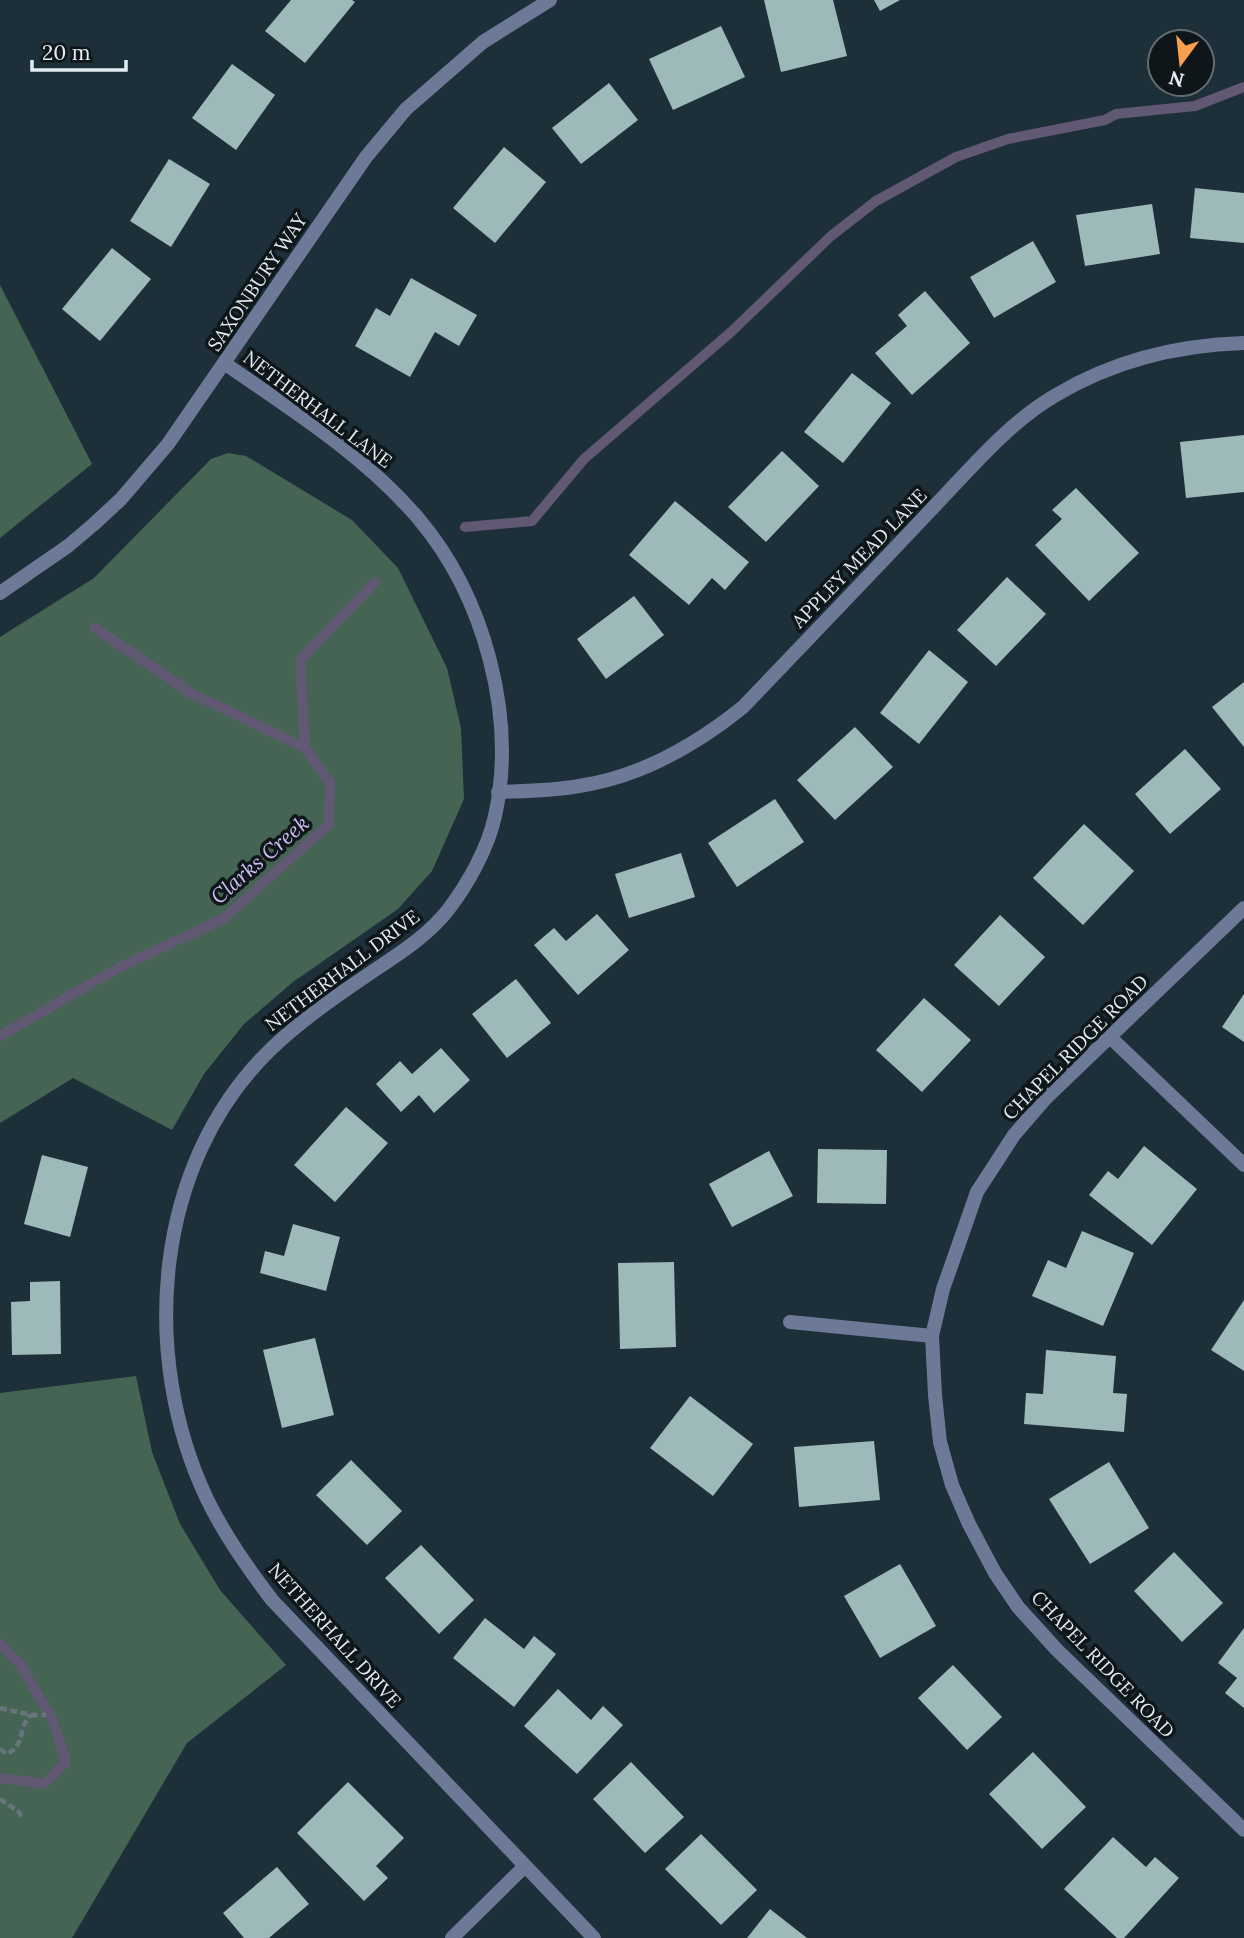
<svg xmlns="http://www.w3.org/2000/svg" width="1244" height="1938" viewBox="0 0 1244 1938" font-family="Lora,serif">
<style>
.forest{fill:#456454}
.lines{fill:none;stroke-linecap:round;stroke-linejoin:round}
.stream{stroke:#615874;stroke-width:10}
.building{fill:#9eb9b9}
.path{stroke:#67767e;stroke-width:4.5;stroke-dasharray:7 3.5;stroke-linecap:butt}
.minor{stroke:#6c7a97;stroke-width:14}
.labels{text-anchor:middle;stroke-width:7;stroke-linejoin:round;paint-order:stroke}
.street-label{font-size:19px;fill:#e2edf3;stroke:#0e161a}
.water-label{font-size:21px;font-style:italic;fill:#cdbef2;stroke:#0e161a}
</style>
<rect width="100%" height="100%" fill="#1d2f38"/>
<g class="forest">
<polygon points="0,285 92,464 0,538"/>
<polygon points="228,453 246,456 352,520 398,568 447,668 461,728 464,799 432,871 398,909 293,982 244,1024 204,1074 172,1130 73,1078 0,1123 0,637 94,578 211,459"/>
<polygon points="136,1376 152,1452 180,1524 220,1590 286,1665 187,1743 72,1938 0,1938 0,1393"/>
</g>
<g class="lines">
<g class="stream">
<polyline points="465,527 532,521 584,459 731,332 831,236 876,201 956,157 1008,139 1105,120 1116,114 1195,106 1244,87"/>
<polyline points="305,748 300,660 375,582"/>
<polyline points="0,1036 118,968 223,919 329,824 330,783 305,748 191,693 95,628"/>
<polyline points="0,1644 20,1664 53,1721 66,1762 44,1784 0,1778"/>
</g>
</g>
<g class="building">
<polygon points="291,0 352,0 355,2 305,63 265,31"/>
<polygon points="764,0 833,0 847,56 781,72"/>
<polygon points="874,0 900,0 880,11"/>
<polygon points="721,26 745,77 673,110 649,59"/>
<polygon points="232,64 275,95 236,150 192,118"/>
<polygon points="609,83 638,120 581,164 552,128"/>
<polygon points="504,147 546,182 495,243 453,208"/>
<polygon points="169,159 210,184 171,247 130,221"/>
<polygon points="1195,188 1244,193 1244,243 1190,238"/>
<polygon points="1152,204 1160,254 1085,266 1076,215"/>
<polygon points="1033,241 1056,282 994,318 970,277"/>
<polygon points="112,248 151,279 100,341 62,309"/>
<polygon points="411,278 477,315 459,346 435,332 410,377 355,346 376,308 390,316"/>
<polygon points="925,291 970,343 912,395 875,353 907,326 898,315"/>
<polygon points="852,373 891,403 843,463 804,432"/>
<polygon points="1244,435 1244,492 1186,498 1180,442"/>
<polygon points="782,451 819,486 766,542 728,507"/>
<polygon points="1076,488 1139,553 1089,601 1035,545 1062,519 1052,510"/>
<polygon points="675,501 749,562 725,590 712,578 689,605 629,555"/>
<polygon points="1007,577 1046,614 996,666 957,630"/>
<polygon points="634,596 664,635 606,679 577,639"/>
<polygon points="929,650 968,682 919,744 880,713"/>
<polygon points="1244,682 1244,747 1212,707"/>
<polygon points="855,727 893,767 835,820 797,780"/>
<polygon points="1185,749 1221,789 1170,834 1135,794"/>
<polygon points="775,799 804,842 737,887 708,843"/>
<polygon points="1084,824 1134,871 1083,925 1033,878"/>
<polygon points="681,853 695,897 629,918 615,874"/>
<polygon points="597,914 629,950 578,995 534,945 554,928 566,941"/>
<polygon points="1000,915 1045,957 999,1006 954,965"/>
<polygon points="516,979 551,1023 507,1058 472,1014"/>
<polygon points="1244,994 1244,1042 1222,1027"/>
<polygon points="924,998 971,1040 922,1092 876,1050"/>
<polygon points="441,1048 470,1080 434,1113 419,1095 401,1112 376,1084 400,1061 412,1074"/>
<polygon points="346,1107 388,1143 335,1202 294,1165"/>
<polygon points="1144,1146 1197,1189 1152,1245 1089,1195 1108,1171 1118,1179"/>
<polygon points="818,1149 887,1150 886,1204 817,1203"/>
<polygon points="769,1151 793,1196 732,1227 709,1184"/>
<polygon points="42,1155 88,1167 70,1237 24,1224"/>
<polygon points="293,1224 340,1237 326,1291 260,1273 265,1251 284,1256"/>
<polygon points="1082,1231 1134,1253 1103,1326 1032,1296 1048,1260 1066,1268"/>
<polygon points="674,1262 676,1347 620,1349 618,1263"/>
<polygon points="60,1281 61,1354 12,1355 11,1302 30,1301 30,1282"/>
<polygon points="1244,1300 1244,1371 1211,1350"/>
<polygon points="315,1338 334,1415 282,1428 263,1350"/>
<polygon points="1046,1350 1116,1356 1113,1393 1127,1394 1124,1432 1024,1424 1026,1393 1043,1394"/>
<polygon points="690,1396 753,1444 713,1496 650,1448"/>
<polygon points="874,1441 880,1500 799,1507 794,1447"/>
<polygon points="351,1460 402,1511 367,1545 316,1495"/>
<polygon points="1109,1462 1149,1528 1090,1564 1049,1499"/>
<polygon points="421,1545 474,1600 439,1634 385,1578"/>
<polygon points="1174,1552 1223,1603 1182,1642 1134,1591"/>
<polygon points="900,1564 936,1626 880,1658 844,1596"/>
<polygon points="485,1618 524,1649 534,1636 556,1654 514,1707 453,1658"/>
<polygon points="1244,1628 1244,1708 1225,1693 1237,1678 1218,1663"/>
<polygon points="953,1665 1002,1717 967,1750 918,1698"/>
<polygon points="558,1689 591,1720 603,1706 623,1725 577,1774 524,1726"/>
<polygon points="1033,1752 1086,1807 1042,1849 989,1794"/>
<polygon points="631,1762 684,1817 645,1853 593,1799"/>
<polygon points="348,1782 404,1838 376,1866 388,1878 364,1901 297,1833"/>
<polygon points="701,1834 757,1890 721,1925 665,1869"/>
<polygon points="1113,1837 1146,1867 1155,1857 1179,1878 1124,1938 1117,1938 1064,1889"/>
<polygon points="277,1867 309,1904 269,1938 244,1938 223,1913"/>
<polygon points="770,1909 807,1938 747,1938"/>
</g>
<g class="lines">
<g class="path">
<polyline points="0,1708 32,1715 46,1715"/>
<path d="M0 1749 7 1754C24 1746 19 1731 28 1717L32 1715"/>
<polyline points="0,1799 18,1811 22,1817"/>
</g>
<g class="minor">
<path d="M224 363C292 410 364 455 418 518 484 596 517 716 495 816 488 848 468 884 448 910 426 938 395 956 366 976 333 998 300 1021 271 1049 153 1163 139 1356 207 1499 225 1536 248 1568 272 1600L594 1938"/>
<polyline points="0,593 68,546 94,524 121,499 168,444 366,157 406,109 483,42 550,0"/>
<path d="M498 792C525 791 552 791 579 786 639 777 696 745 743 707 804 643 866 579 927 514 967 473 1006 424 1056 395 1113 361 1178 345 1244 343"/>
<polyline points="1244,908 1046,1098 1014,1135 977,1192 943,1289 932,1336 935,1395 940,1442 952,1485 969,1524 995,1573 1018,1607 1057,1650 1244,1830"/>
<polyline points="1111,1038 1244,1165"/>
<polyline points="790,1322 932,1336"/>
<polyline points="452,1938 525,1866"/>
</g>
</g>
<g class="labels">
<g class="street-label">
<text transform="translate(257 282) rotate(-56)" y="7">SAXONBURY WAY</text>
<text transform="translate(318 409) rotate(37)" y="7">NETHERHALL LANE</text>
<text transform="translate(859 558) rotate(-46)" y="7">APPLEY MEAD LANE</text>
<text transform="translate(342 970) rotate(-37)" y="7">NETHERHALL DRIVE</text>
<text transform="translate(1075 1047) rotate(-45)" y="7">CHAPEL RIDGE ROAD</text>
<text transform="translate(335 1635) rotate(48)" y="7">NETHERHALL DRIVE</text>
<text transform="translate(1103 1664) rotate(46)" y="7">CHAPEL RIDGE ROAD</text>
</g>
<g class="water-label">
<text transform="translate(260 860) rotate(-41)" y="7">Clarks Creek</text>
</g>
</g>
<g transform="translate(1181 63) rotate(195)"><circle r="33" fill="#0e161a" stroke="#636c71" stroke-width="2"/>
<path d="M0-5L12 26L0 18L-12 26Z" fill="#f99f4d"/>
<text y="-10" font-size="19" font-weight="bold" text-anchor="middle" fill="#e2edf3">N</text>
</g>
<path d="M32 60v10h94v-10" fill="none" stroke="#e2edf3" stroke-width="3.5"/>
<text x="42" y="60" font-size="21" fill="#e2edf3" stroke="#0e161a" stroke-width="5" paint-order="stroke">20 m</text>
</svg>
